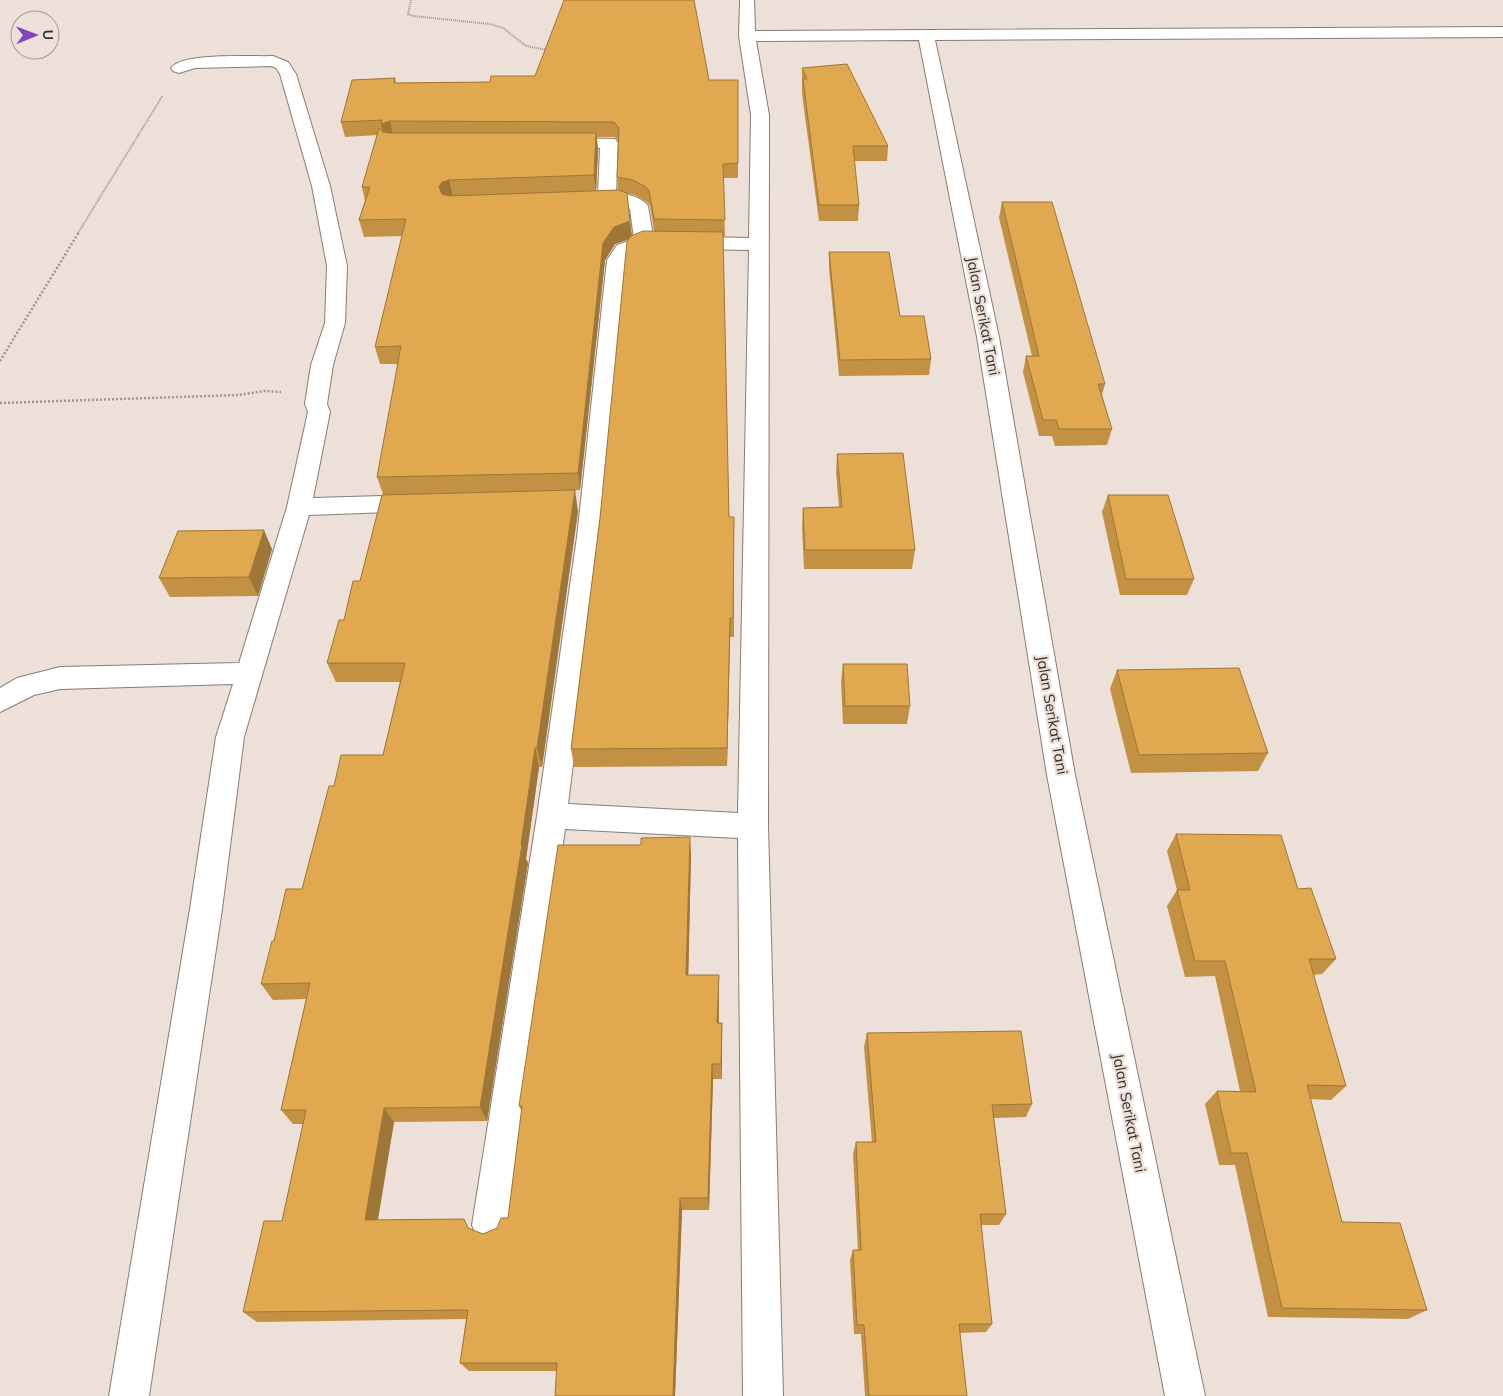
<svg xmlns="http://www.w3.org/2000/svg" width="1503" height="1396" viewBox="0 0 1503 1396" font-family="Mulish,sans-serif">
<style>
.lines{fill:none;stroke-linecap:round;stroke-linejoin:round}
.minor-casing{stroke:#887d76;stroke-width:2}
.path-far1{stroke:#9f9790;stroke-width:2;stroke-dasharray:1 1;stroke-linecap:butt}
.path{stroke:#9f9790;stroke-width:2.5;stroke-dasharray:2 2;stroke-linecap:butt}
.minor{fill:#fff;fill-rule:evenodd}
.wall{fill:#c29144;fill-rule:evenodd}
.shaded-wall{fill:#9e7637}
.building{fill:#e1a94f;stroke:#9e7637}
.labels{text-anchor:middle;stroke-width:4.5;stroke-linejoin:round;paint-order:stroke}
.street-label{font-size:15px;fill:#34302c;stroke:#ece0d8}
</style>
<rect width="100%" height="100%" fill="#ece0d8"/>
<g class="lines">
<defs>
<g id="minor">
<path d="M740 0H754L755 31 1503 27V37L935 40 999 337 1075 775 1205 1396H1165L1047 775 977 337 919 40 756 41 769 115 768 826 783 1396H743L738 838 565 829 508 1225 503 1238 490 1243 477 1238 472 1225 537 816 577 537 607 260 617 245 634 239 630 209C615 203 599 208 583 204L581 200 583 196 598 194 600 148H559L553 147 550 143 553 139 559 138 615 139 618 143 616 194C626 193 643 198 648 206L653 236 749 238 751 115 739 36ZM644 248 749 250 738 813 568 804 601 537 627 260 631 254Z"/>
<path d="M273 56 288 62 296 74 330 186 347 266 345 323 333 365 327 404 330 412 313 498 417 495 425 497 429 503 425 509 417 511 309 515 244 737 222 909 149 1396H109L190 909 216 737 233 684 60 689 34 695 0 712V688L17 678 60 667 239 663 287 507 308 412 305 404 311 365 325 323 327 266 312 186 280 74 276 68 271 66 195 68 179 73 173 71 171 68C182 52 253 57 273 56Z"/>
</g>
</defs>
<use href="#minor" class="minor-casing"/>
<g class="path-far1">
<polyline points="411,0 408,14 413,16 490,24 503,28 526,46 547,50"/>
<polyline points="78,233 163,95"/>
</g>
<g class="path">
<polyline points="0,361 79,232"/>
<polyline points="0,403 238,395 265,391 281,392"/>
</g>
<use href="#minor" class="minor"/>
</g>
<g class="wall">
<polygon points="802,68 888,146 887,161 854,161 859,205 858,221 819,221 802,94"/>
<path d="M395 78 396 83 738 80V178H723L725 236H723L729 517H734V637H730L727 766 574 767 571 749 600 518 629 239 615 244 605 260 580 490 529 491 578 511 542 767H539L526 859 528 863 487 1121 394 1122 377 1220 471 1230 483 1234 497 1228 508 1218 522 1112 519 1106 691 855 688 975H719V1023H722V1079H713L709 1210H682L675 1396H555L557 1371H469L460 1363 466 1319 257 1322 243 1312 282 1221 303 1124H293L281 1110 306 999 273 1000 261 984 274 941 302 889 334 786 383 755 400 682H336L327 663 344 620 360 581 383 494 377 477 398 364H380L375 347 402 236 364 237 359 220 365 201 362 187 377 135 345 137 341 122ZM597 137H615L618 141 617 177 618 190 596 191 598 150ZM627 194 634 195 647 202 650 206 654 231 632 236Z"/>
<polygon points="1002,202 1105,384 1102,395 1112,429 1107,445 1055,446 1052,436 1039,436 1023,372 1026,356 1032,356 999,218"/>
<polygon points="829,252 900,316 931,359 929,375 839,376 829,268"/>
<polygon points="837,454 915,550 912,569 804,569 802,527 803,508 839,507 836,473"/>
<polygon points="1108,495 1194,579 1187,595 1120,595 1102,512"/>
<polygon points="272,549 258,596 170,597 159,578"/>
<polygon points="843,664 910,706 907,724 843,724 841,682"/>
<polygon points="1117,670 1268,753 1258,771 1131,773 1110,689"/>
<polygon points="1176,834 1298,889 1336,959 1322,974 1313,975 1346,1086 1331,1100 1310,1099 1342,1222 1427,1310 1408,1319 1268,1317 1235,1165 1219,1165 1205,1104 1217,1091 1240,1091 1215,976 1185,977 1167,906 1177,890 1167,851"/>
<polygon points="867,1033 1032,1104 1026,1117 994,1118 1006,1214 999,1225 981,1225 992,1324 986,1332 960,1333 967,1396 865,1396 861,1334 854,1334 850,1260 853,1250 858,1250 853,1154 856,1142 872,1142 864,1047"/>
</g>
<g class="shaded-wall">
<polygon points="390,121 393,136 385,139 381,124"/>
<polygon points="596,133 598,150 596,192 594,175"/>
<polygon points="449,180 453,197 442,204 439,187 442,182"/>
<polygon points="630,221 632,238 615,244 605,260 580,490 578,473 603,243 614,227"/>
<polygon points="575,490 578,511 542,767 537,748"/>
<polygon points="264,530 272,549 258,596 249,577"/>
<polygon points="730,618 730,637 727,766 727,748"/>
<polygon points="535,748 539,767 526,859 528,863 487,1121 480,1107"/>
<polygon points="690,837 691,855 688,991 686,975"/>
<polygon points="719,975 719,991 718,1039 717,1023"/>
<polygon points="722,1023 722,1079 721,1064"/>
<polygon points="712,1064 713,1079 709,1210 708,1198"/>
<polygon points="384,1108 394,1122 376,1232 365,1220"/>
<polygon points="680,1198 682,1210 675,1396 673,1396"/>
</g>
<g class="building">
<polygon points="564,0 694,0 709,80 738,80 738,163 723,164 725,220 654,219 649,191 646,187 633,180 617,177 619,128 614,122 390,121 381,124 382,120 341,122 352,80 395,78 394,83 490,82 491,76 535,76"/>
<polygon points="847,64 888,146 853,146 859,205 819,205 803,79 807,79 802,68"/>
<polygon points="379,128 383,132 389,133 596,133 594,175 449,180 442,182 439,187 442,194 449,196 618,190 627,193 630,221 614,227 603,243 578,473 377,477 401,346 375,347 406,219 359,220 370,187 362,187"/>
<polygon points="1002,202 1052,202 1105,384 1098,384 1112,429 1059,429 1056,420 1043,420 1026,356 1039,356"/>
<polygon points="643,231 723,232 729,517 734,517 733,618 730,618 727,748 571,749 600,518 627,241 631,236"/>
<polygon points="829,252 889,252 900,316 924,316 931,359 840,360"/>
<polygon points="903,453 915,550 805,550 803,508 842,507 837,454"/>
<polygon points="575,490 537,748 535,748 521,845 522,845 480,1107 384,1108 365,1220 464,1219 468,1228 483,1234 497,1228 501,1218 508,1218 522,1106 519,1106 558,845 641,845 641,838 690,837 686,975 719,975 717,1023 722,1023 721,1064 712,1064 708,1198 680,1198 673,1396 555,1396 557,1363 460,1363 468,1310 243,1312 264,1221 282,1221 306,1110 281,1110 310,983 261,984 272,941 274,941 286,889 302,889 329,786 334,786 341,755 383,755 405,663 327,663 339,620 344,620 353,581 360,581 382,495"/>
<polygon points="1108,495 1168,495 1194,579 1126,579"/>
<polygon points="264,530 249,577 159,578 178,531"/>
<polygon points="843,664 907,664 910,706 845,706"/>
<polygon points="1239,668 1268,753 1139,755 1117,670"/>
<polygon points="1176,834 1281,835 1298,889 1311,888 1336,959 1309,959 1346,1086 1307,1085 1342,1222 1400,1223 1427,1310 1282,1308 1247,1153 1231,1153 1217,1091 1256,1092 1225,961 1195,961 1177,890 1190,890"/>
<polygon points="1021,1031 1032,1104 992,1105 1006,1214 980,1214 992,1324 959,1324 967,1396 869,1396 864,1325 857,1325 853,1250 861,1250 856,1142 876,1142 867,1033"/>
</g>
<g class="labels">
<g class="street-label">
<text transform="translate(983 316) rotate(79)" y="5">Jalan Serikat Tani</text>
<text transform="translate(1052 715) rotate(80)" y="5">Jalan Serikat Tani</text>
<text transform="translate(1129 1113) rotate(79)" y="5">Jalan Serikat Tani</text>
</g>
</g>
<g transform="translate(35 35) rotate(89)"><circle r="24" fill="#ece0d8" stroke="#a29a93"/>
<path d="M0-4L9 19L0 12L-9 19Z" fill="#8046bd"/>
<text y="-8" font-size="14" font-weight="bold" text-anchor="middle" fill="#34302c">U</text>
</g>
</svg>
